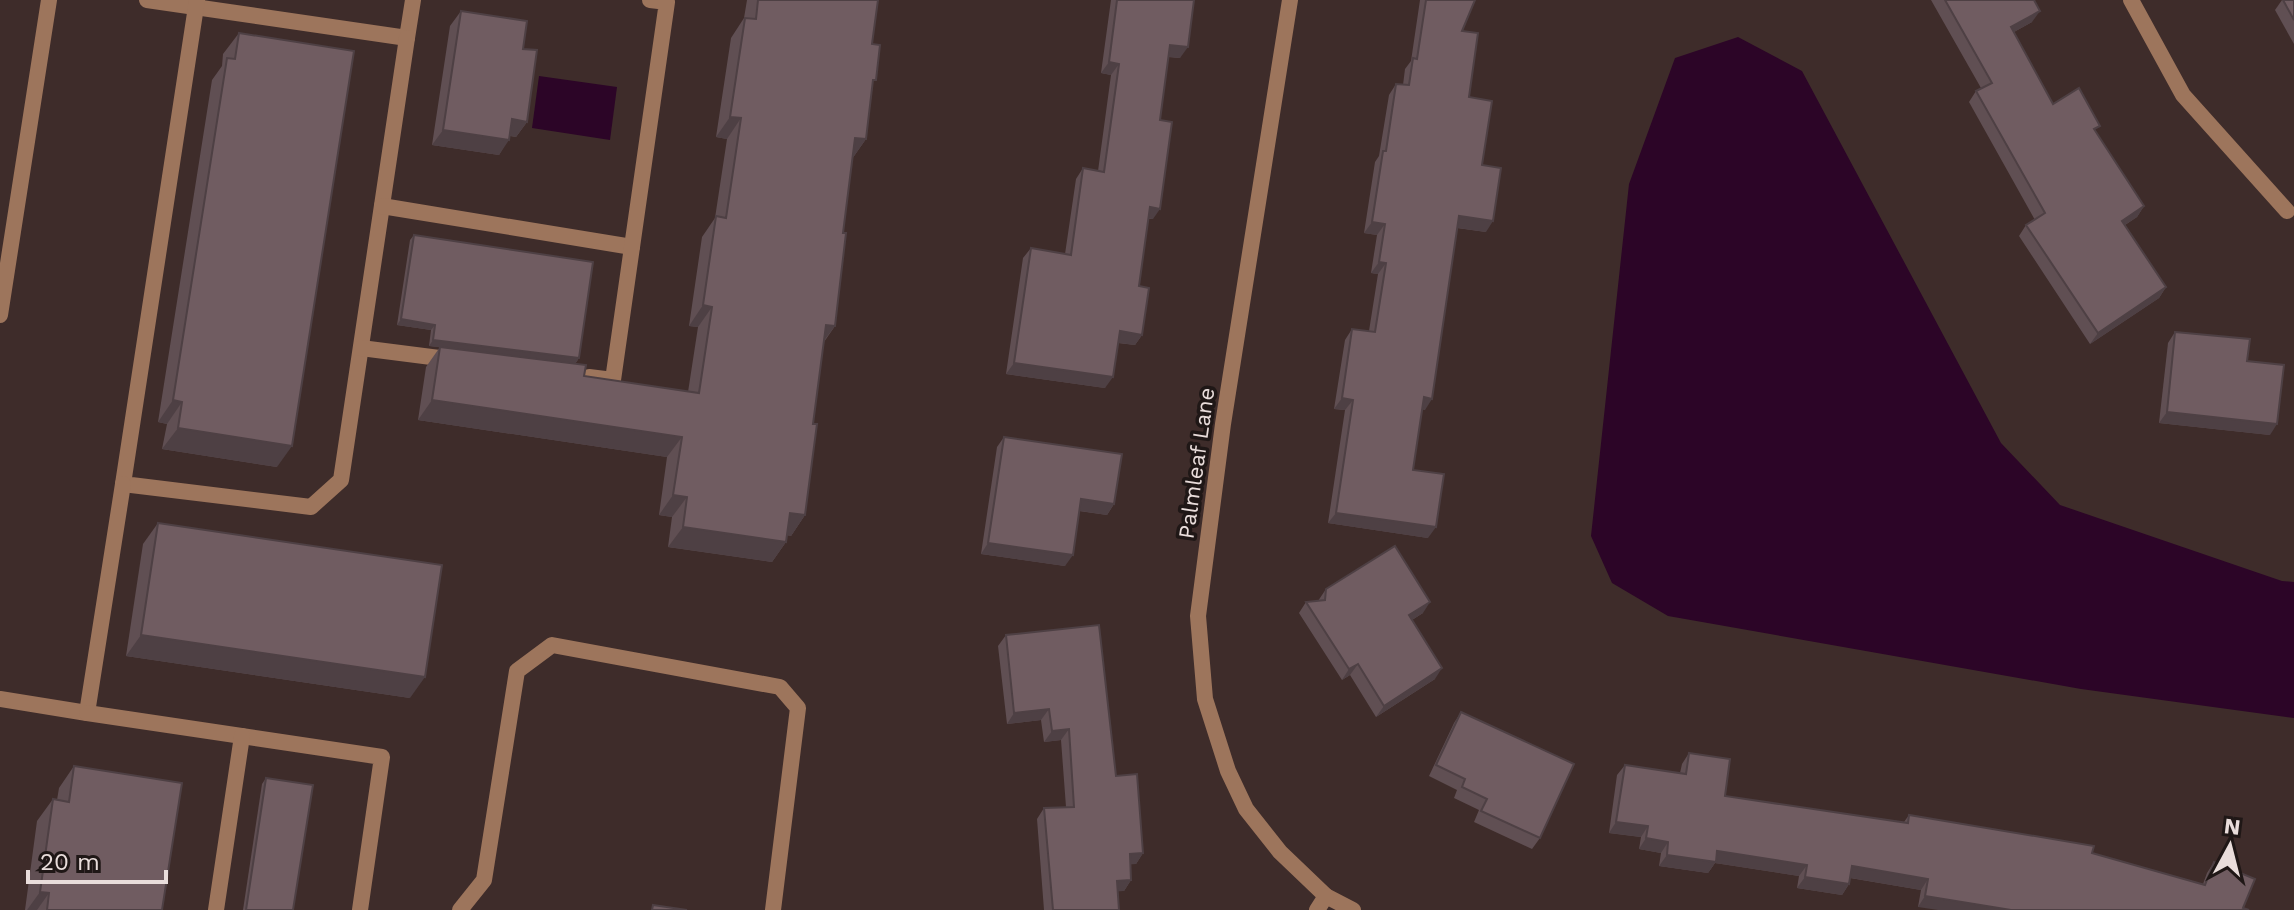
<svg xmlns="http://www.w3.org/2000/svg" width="2294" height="910" viewBox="0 0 2294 910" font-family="'Work Sans',sans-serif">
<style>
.water{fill:#2c0527}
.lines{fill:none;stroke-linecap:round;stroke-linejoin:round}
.lane{stroke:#9d755c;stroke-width:16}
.street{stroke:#9d755c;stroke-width:16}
.wall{fill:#604f53}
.shaded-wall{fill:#4e4044}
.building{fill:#705c61;stroke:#4e4044;stroke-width:2}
.labels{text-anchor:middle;stroke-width:7;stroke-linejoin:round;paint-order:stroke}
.street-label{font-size:22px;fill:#e9dddb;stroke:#1f1716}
</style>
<rect width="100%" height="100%" fill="#3e2c2a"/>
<g class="water">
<polygon points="1738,37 1802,71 2001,443 2060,505 2282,581 2294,582 2294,718 2081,689 1668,616 1612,583 1591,536 1629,184 1675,58"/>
<polygon points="539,76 617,87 610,140 532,128"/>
</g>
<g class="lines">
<g class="lane">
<polyline points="147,0 407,38 413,0"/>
<polyline points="197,0 123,484 311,507 341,480 407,38"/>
<polyline points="382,206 632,247"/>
<polyline points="361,348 455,360"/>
<polyline points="589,377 613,380 667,2 650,0"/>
<polyline points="0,699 87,713 123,484"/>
<polyline points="87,713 382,757 360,910"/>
<polyline points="216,910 242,736"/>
<polyline points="460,910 484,880 517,671 552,645 780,687 798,708 773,910"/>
</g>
<g class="street">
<polyline points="1290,0 1223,424 1198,616 1205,699 1228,771 1246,809 1280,852 1326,896 1353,910"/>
<polyline points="2131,0 2183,95 2287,211"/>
<polyline points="0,315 49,0"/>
<polyline points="1317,910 1326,896"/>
</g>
</g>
<g class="wall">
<polygon points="747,0 878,0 872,44 873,84 866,139 852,159 843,233 835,326 824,342 813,424 805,515 791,536 787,535 786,542 772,562 668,547 672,517 659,515 667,457 418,420 426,367 440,347 429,346 431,330 397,325 410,240 414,235 579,358 575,364 584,376 688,392 698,327 689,326 702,237 715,218 727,139 716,137 731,38 744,18"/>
<polygon points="1111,0 1194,0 1180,58 1168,57 1160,120 1153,219 1148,219 1139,286 1142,335 1135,345 1118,343 1105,388 1006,374 1023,258 1031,248 1065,254 1076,179 1083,168 1098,171 1111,75 1101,73"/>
<polygon points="1420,0 1475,0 1462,31 1469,97 1482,165 1486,232 1457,228 1425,410 1422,409 1413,470 1428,538 1328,523 1345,410 1334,409 1345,340 1352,329 1369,331 1378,274 1371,273 1377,235 1364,233 1375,162 1379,156 1389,95 1396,84 1403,85 1405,69 1411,61"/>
<polygon points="1931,0 2034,0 2032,22 2014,32 2053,104 2096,132 2144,206 2137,217 2125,225 2166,287 2159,298 2090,344 2019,236 2026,225 2035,220 1969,102 1976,91 1981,88"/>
<polygon points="2282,0 2294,0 2294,44 2275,10"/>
<polygon points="461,11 523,49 527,122 516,137 510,136 499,155 432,145 450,26"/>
<polygon points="239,33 277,467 162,449 167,424 158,422 212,80 222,66 223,54"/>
<polygon points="2175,332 2247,361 2270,435 2159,423 2168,343"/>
<polygon points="1004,437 1114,504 1107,515 1079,511 1065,566 981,554 997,447"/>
<polygon points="158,523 410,698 126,656 143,544"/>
<polygon points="1326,589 1423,613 1412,620 1435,679 1376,717 1350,675 1342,680 1299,613 1306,602 1318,601"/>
<polygon points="1006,635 1116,776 1143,853 1136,864 1130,864 1131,880 1124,891 1118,891 1119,910 1044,910 1037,819 1044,808 1066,807 1061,740 1044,742 1041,720 1007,724 998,646"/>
<polygon points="1461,712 1540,838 1532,849 1474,822 1479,810 1454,798 1457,790 1429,776 1454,723"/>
<polygon points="1689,753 1725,796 1904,822 1909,815 2092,853 2203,884 2207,873 2214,862 2243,908 1918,907 1921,890 1850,878 1849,884 1842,895 1797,888 1799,876 1715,863 1708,873 1659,866 1661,853 1639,849 1641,837 1609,833 1617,775 1625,765 1680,773 1682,764"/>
<polygon points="74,766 162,910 25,910 37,821 53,799 57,800 59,788"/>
<polygon points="266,778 293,910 243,910 262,784"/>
</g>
<g class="shaded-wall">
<polygon points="2040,11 2032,22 2003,38 2011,27"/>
<polygon points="1170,45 1188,47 1180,58 1162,56"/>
<polygon points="1109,62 1119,64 1111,75 1101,73"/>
<polygon points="730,117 741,118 727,139 716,137"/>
<polygon points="512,119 527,122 516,137 502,134"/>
<polygon points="443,130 509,140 499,155 432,145"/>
<polygon points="855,138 866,139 852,159"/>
<polygon points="2144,206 2137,217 2114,232 2122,221"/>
<polygon points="1150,207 1160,209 1153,219 1142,218"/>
<polygon points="1459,216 1493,221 1486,232 1451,227"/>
<polygon points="1372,222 1385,224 1377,235 1364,233"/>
<polygon points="1379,262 1386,263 1378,274 1371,273"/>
<polygon points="2166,287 2159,298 2090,344 2098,333"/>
<polygon points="703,305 712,307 698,327 689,326"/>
<polygon points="401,319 435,325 431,330 397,325"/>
<polygon points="826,325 835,326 820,346"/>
<polygon points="1120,331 1142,335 1135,345 1112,342"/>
<polygon points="433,340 579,358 575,364 429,346"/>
<polygon points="1014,363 1113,377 1105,388 1006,374"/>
<polygon points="1424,397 1432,399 1425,410 1416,408"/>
<polygon points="1342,398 1353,400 1345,410 1334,409"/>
<polygon points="173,400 182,402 167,424 158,422"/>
<polygon points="432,400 682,437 667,457 418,420"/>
<polygon points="2167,412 2277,424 2270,435 2159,423"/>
<polygon points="178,428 292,446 277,467 162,449"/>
<polygon points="673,495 687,497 672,517 659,515"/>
<polygon points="1081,499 1114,504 1107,515 1074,510"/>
<polygon points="790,513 805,515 791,536 776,533"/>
<polygon points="1336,513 1436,527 1428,538 1328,523"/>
<polygon points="683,527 786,542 772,562 668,547"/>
<polygon points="988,543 1073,555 1065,566 981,554"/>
<polygon points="1430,602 1423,613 1402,626 1409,615"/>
<polygon points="141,635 425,677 410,698 126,656"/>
<polygon points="1358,664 1350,675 1342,680 1349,669"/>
<polygon points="1442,668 1435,679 1376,717 1384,706"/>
<polygon points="1049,709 1041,720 1007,724 1014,713"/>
<polygon points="1069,729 1061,740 1044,742 1052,731"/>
<polygon points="1616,822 1648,826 1641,837 1609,833"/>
<polygon points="1646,838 1668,842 1661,853 1639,849"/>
<polygon points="1717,851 1807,865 1799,876 1715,863 1708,873 1659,866 1667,855"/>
<polygon points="1143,853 1136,864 1122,865 1130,854"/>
<polygon points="1852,866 1928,879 1921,890 1845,877"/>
<polygon points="1805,877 1849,884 1842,895 1797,888"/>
<polygon points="1131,880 1124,891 1109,892 1117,881"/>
<polygon points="40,892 49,893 37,910 27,910"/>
<polygon points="1925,896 2011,910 1938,910 1918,907"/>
</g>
<g class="building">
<polygon points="758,0 878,0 872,44 880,45 876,80 873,80 866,139 855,138 843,233 846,233 835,326 826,325 813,424 817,424 805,515 790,513 786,542 683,527 687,497 673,495 682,437 432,400 440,347 586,365 584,376 699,393 712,307 703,305 716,216 726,218 741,118 730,117 745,18 756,19"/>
<polygon points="1117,0 1194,0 1188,47 1170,45 1160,120 1172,122 1160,209 1150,207 1139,286 1149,288 1142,335 1120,331 1113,377 1014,363 1031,248 1071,255 1083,168 1104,172 1119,64 1109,62"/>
<polygon points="1426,0 1475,0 1462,31 1478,33 1469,97 1492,101 1482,165 1501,168 1493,221 1459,216 1432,399 1424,397 1413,470 1444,474 1436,527 1336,513 1353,400 1342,398 1352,329 1375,332 1386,263 1379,262 1385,224 1372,222 1383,151 1386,151 1396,84 1409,85 1413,58 1417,59"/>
<polygon points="1945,0 2034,0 2040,11 2011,27 2053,104 2079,88 2100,126 2094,129 2144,206 2122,221 2166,287 2098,333 2026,225 2045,213 1976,91 1992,83"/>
<polygon points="2283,0 2294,0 2294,20"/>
<polygon points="461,11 527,21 523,49 537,50 527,122 512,119 509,140 443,130"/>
<polygon points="239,33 354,51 292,446 178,428 182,402 173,400 227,58 235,59"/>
<polygon points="414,235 593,262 579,358 433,340 435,325 401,319"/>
<polygon points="2175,332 2250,339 2247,361 2284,365 2277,424 2167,412"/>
<polygon points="1004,437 1122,454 1114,504 1081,499 1073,555 988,543"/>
<polygon points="158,523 442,565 425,677 141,635"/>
<polygon points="1395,546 1430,602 1409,615 1442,668 1384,706 1358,664 1349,669 1306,602 1325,600 1326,589"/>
<polygon points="1099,625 1116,776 1137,774 1143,853 1130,854 1131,880 1117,881 1119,910 1053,910 1044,808 1074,807 1069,729 1052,731 1049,709 1014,713 1006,635"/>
<polygon points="1461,712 1574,764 1540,838 1481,811 1487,799 1462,787 1465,779 1436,765"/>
<polygon points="1689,753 1730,759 1725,796 1908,823 1909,815 2094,846 2092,853 2205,885 2214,862 2255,879 2243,908 2249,910 2011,910 1925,896 1928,879 1852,866 1849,884 1805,877 1807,865 1717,851 1716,862 1667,855 1668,842 1646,838 1648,826 1616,822 1625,765 1686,774"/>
<polygon points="74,766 182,783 162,910 47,910 49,893 40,892 53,799 69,802"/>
<polygon points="266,778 313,785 293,910 246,910"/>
<polygon points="653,905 687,910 652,910"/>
</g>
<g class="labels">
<g class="street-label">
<text transform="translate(1196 463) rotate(-82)" y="8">Palmleaf Lane</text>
</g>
</g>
<g transform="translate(2230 846) rotate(7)" stroke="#1f1716" stroke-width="6" paint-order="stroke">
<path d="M0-6L14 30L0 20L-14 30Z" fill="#e9dddb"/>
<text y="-12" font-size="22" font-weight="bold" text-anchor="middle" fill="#e9dddb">N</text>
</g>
<path d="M28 870v12h138v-12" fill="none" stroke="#e9dddb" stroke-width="4"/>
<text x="40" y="870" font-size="24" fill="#e9dddb" stroke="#1f1716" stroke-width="6" paint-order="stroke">20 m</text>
</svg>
